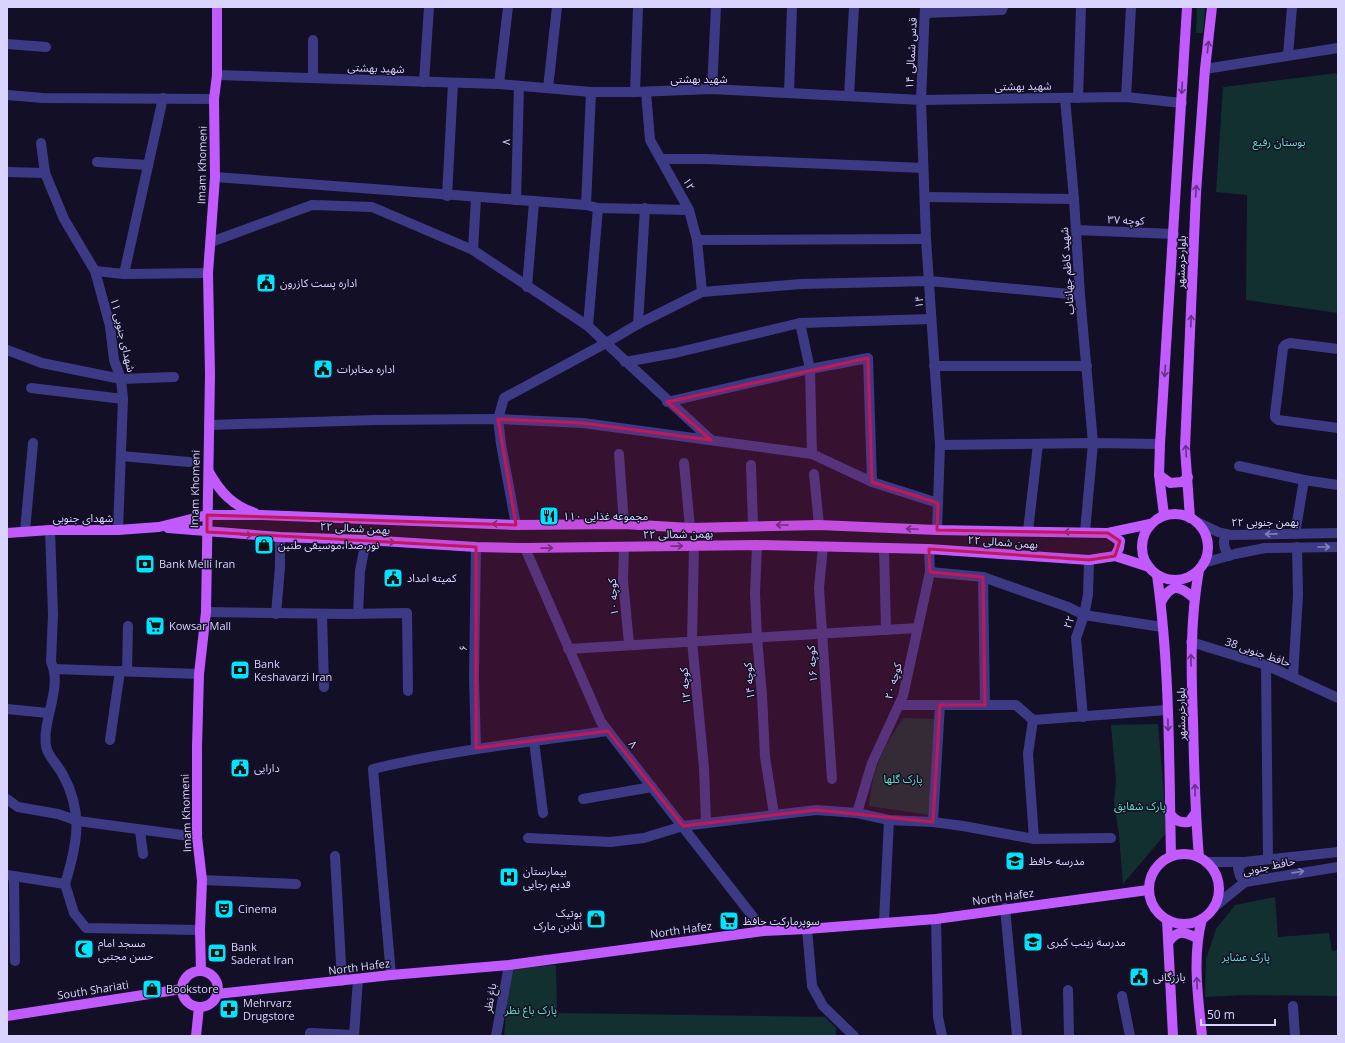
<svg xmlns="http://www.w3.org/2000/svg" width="1345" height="1043" viewBox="0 0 1345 1043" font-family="'Open Sans','Noto Sans Arabic',sans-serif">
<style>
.green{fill:#12302f}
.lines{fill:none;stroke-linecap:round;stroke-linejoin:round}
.minor{stroke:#3d3a85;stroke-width:10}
.major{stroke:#c25bff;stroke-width:10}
.oneway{stroke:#623188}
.oneway2{stroke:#837fbc}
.marked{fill:#c2185b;fill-opacity:0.2;stroke:#c2185b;stroke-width:3;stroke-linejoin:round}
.labels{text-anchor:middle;stroke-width:3;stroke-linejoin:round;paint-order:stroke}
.street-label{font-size:11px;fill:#d9d4ff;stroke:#130f26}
.park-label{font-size:11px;fill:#5fe0c0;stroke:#130f26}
.poi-label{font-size:11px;fill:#d9d4ff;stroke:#130f26;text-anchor:start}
</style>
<rect width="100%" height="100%" fill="#130f26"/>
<g class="green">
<polygon points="1197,7 1205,7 1203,33 1196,33"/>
<polygon points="1338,73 1338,313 1246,300 1247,195 1216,192 1223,87"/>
<path d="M903 718 939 719 929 815 869 806C872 769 883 749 903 718Z"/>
<polygon points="1158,724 1167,832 1123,884 1119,835 1114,804 1116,780 1111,725"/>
<polygon points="1275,897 1278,937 1329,933 1332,951 1338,950 1338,996 1245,995 1205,997 1206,959 1216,929 1235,905"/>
<polygon points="556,965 557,1013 825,1017 836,1028 836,1036 504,1036 510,969"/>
</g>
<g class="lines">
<g class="minor">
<polyline points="925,7 921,100 926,239 940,445 938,503"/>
<polyline points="925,13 1002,10 1003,7"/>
<polyline points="313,40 313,78"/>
<polyline points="7,44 46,47"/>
<polyline points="1288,55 1292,7"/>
<polyline points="1205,69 1338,48"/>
<polyline points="217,75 499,84 591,92 635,92 712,89 921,100 1126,97 1182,103"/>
<polyline points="424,82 429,7"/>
<polyline points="499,84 508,7"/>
<polyline points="548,88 557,7"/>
<polyline points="712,89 716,7"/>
<polyline points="635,92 638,7"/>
<polyline points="646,92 650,140 689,210 697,240 702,292"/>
<polyline points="789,93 792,7"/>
<polyline points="7,95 43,98 214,99"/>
<polyline points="849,96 854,7"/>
<polyline points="1126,97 1131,7"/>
<polyline points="1065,98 1074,199 1080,295 1093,443 1085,532"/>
<polyline points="1078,98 1081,7"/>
<polyline points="41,143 45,173"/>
<polyline points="661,159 706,159 923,168"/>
<polyline points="97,162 148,165"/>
<polyline points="7,172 45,173 64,219 95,271 110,326 114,360 121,379 123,399 118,530"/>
<polyline points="215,177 586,205 598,208 689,210"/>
<polyline points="447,196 453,83"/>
<polyline points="925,197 1074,199"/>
<polyline points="516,200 519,86"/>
<polyline points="586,205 591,92"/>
<polyline points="1076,230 1174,234"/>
<polyline points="697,240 926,239"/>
<polyline points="211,242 312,205 372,207 473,250 588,326 606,343 504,398 498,419 501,444 516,525"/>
<polyline points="473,250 476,198"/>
<polyline points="95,271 124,274 208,273"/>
<polyline points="124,274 163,98"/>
<polyline points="527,287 534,202"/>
<polyline points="800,323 810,369 812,454"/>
<polyline points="638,324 645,208"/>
<polyline points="588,326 598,208"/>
<polyline points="1338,349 1290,343 1285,345 1283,348 1275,414 1275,417 1278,420 1338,428"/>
<polyline points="7,350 42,363 121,379 174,377"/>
<polyline points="625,362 675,353 800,323 931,319"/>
<polyline points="934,366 1087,366"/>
<polyline points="31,388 123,399"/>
<polyline points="667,402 810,369 868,358 872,482"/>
<polyline points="209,425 375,420 498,419 583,423 812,454 872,482 938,503 937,530"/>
<polyline points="711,440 606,343 638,324 702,292 801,284 930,281 1080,295"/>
<polyline points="940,445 1093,443 1160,444"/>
<polyline points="619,454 624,524"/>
<polyline points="121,456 189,462"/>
<polyline points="684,463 690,528"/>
<polyline points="751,465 753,525"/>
<polyline points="1239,466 1304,480 1338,485"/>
<polyline points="814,474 819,525"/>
<polyline points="1195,521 1218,532 1231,535 1338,533"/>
<path d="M50 530 53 614 51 662C63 688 42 719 46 746 47 756 59 766 63 775 84 813 77 845 65 884"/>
<polyline points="25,531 33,443"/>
<polyline points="1028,531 1038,444"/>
<path d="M1226 534C1222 542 1224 548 1229 556"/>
<polyline points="1295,534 1304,480"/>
<polyline points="757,545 755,594 757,638 762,695 765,757 774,814"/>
<polyline points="694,546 692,641 704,768 706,823"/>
<polyline points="823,547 819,588 832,779"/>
<polyline points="525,548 601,722 764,931"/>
<polyline points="624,548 623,580 629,644"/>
<polyline points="884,548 886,630"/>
<polyline points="1203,563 1235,554 1265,548 1338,547"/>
<polyline points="930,572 983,577 1068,607 1084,615 1162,627"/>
<polyline points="983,577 985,705"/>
<polyline points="206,612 348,614 407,613 408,691"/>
<polyline points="276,614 280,567 280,537"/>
<polyline points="322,614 324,687"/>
<polyline points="358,614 360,571 366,540"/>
<polyline points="1191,642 1266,665 1338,698"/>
<polyline points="568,649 917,628"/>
<polyline points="1266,665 1268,859"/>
<polyline points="54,669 199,674"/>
<polyline points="127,671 128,626"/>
<polyline points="1293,677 1298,595 1297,547"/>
<polyline points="899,705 1016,705 1033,720 1167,710"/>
<polyline points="7,709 48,713"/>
<polyline points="1083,717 1076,638 1084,615 1088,595 1089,560"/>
<polyline points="1033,720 1028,754 1034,839"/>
<polyline points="110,740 120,671"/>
<polyline points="534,741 543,813"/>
<polyline points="476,748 474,677 476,547"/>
<polyline points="7,799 18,807 58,814 78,821 197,837"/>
<polyline points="583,799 652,787"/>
<polyline points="857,813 872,763 903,696 930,572 929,549"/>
<polyline points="933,822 940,705"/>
<polyline points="140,831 143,854"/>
<polyline points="528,838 610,842 644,838 683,826 816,810 857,813 889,820 933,822 963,826 1034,839 1111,838"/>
<polyline points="335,856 342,981"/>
<polyline points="1206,862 1244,862 1338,852"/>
<polyline points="1244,862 1238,868 1240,876 1245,882"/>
<polyline points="7,875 65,884 74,913 86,928 200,930"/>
<polyline points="14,878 15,961"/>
<polyline points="202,880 296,884"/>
<polyline points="1214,907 1245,882 1338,867"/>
<polyline points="1005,908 1017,1036"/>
<polyline points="936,919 938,1017 942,1036"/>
<polyline points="884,922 889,820"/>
<polyline points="807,929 812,986 823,1006 854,1036"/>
<path d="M391 975 373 769C451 750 529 742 608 731"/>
<polyline points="1068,990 1069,1036"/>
<polyline points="1122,996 1130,1036"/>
<polyline points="1293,1006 1295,1036"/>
<polyline points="310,1036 310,1033 354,1035"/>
<polyline points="354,1036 358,979"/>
<polyline points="496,1036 509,965"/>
</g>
<g class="major">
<path d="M209 472C220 492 233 506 255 513"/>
<polyline points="1159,475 1170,483 1182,482 1188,477"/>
<circle cx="1175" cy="547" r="33"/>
<polyline points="1164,515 1159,475 1160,444 1187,7"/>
<polyline points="1190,518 1185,448 1196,193 1205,69 1212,7"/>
<polyline points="168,528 280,537 366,540 476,547 525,548 757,545 929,549 1089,560 1115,556 1149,567"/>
<polyline points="7,533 50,530 118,530 159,527 207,515 262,515 516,525 624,524 690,528 819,525 937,530 1108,533 1150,524"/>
<polyline points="1108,533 1120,541 1119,548 1115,556"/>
<path d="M1199 570C1190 620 1191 670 1193 721 1194 766 1195 812 1199 857"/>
<path d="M1157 575C1170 667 1169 762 1171 856"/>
<path d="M1161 602C1171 584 1178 584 1194 598"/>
<path d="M1170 814C1176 821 1180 823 1189 822L1195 814"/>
<circle cx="1184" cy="889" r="35"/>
<path d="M1202 919C1192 957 1198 997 1202 1036"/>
<polyline points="1167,920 1173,1036"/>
<path d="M1169 941C1179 929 1184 932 1197 938"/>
<polyline points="201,971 200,930 202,880 197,837 197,747 199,674 206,612 210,374 208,273 215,177 214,99 217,75 217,7"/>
<circle cx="200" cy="989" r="18"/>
<polyline points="217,994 391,975 509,965 764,931 807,929 936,919 1148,890"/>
<polyline points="7,1016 182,989"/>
<polyline points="196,1036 199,1007"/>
</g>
</g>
<defs><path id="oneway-shaft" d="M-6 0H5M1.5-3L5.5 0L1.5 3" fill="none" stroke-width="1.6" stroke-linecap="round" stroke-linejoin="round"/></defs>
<g class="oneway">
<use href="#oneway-shaft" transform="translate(1208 47) rotate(-84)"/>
<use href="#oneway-shaft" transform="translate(1182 88) rotate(93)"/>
<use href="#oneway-shaft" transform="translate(1196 191) rotate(-86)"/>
<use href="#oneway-shaft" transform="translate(1191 321) rotate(-88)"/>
<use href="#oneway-shaft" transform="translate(1165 371) rotate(94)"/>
<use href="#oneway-shaft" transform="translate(1186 451) rotate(-93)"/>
<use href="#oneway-shaft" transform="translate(498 524) rotate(-178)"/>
<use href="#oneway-shaft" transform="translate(782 525) rotate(180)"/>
<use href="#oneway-shaft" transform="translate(912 529) rotate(-177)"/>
<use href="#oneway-shaft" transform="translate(1070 532) rotate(-179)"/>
<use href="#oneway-shaft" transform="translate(246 535) rotate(4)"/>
<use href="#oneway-shaft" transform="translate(389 542) rotate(4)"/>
<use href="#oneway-shaft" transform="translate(677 546) rotate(-2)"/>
<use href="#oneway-shaft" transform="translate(547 548) rotate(-1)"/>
<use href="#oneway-shaft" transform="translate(1191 660) rotate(-91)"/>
<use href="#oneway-shaft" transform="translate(1168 725) rotate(89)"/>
<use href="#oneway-shaft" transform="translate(1195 790) rotate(-91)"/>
<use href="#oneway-shaft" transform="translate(1197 983) rotate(-92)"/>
</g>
<g class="oneway2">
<use href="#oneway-shaft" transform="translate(1271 534) rotate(179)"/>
<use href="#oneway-shaft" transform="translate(1324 547)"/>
<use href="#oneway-shaft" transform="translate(1298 872) rotate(-8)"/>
</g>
<path class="marked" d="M868 358 872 482 938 503 937 530 1108 533 1120 541 1115 556 1089 560 929 549 930 572 983 577 984 643 985 705H940L933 822 816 810 683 826 608 731 476 748V547L207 532V515L516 525 498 419 583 423 711 440 667 402Z"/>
<defs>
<symbol id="civic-square" viewBox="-11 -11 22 22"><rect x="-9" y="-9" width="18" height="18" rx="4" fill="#00e5ff" stroke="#130f26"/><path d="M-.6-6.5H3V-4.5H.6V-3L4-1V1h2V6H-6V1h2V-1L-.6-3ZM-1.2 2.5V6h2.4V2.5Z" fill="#111"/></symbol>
<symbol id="restaurant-square" viewBox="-11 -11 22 22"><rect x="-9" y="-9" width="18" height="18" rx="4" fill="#00e5ff" stroke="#130f26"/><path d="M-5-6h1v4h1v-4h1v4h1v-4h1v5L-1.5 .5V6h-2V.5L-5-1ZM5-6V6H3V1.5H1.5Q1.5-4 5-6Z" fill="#111"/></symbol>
<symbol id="shop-square" viewBox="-11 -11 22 22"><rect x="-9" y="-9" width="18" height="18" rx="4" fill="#00e5ff" stroke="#130f26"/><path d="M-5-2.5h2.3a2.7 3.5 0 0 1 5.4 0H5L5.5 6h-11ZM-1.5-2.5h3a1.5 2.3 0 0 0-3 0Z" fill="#111"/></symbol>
<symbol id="bank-square" viewBox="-11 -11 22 22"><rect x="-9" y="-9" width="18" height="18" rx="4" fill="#00e5ff" stroke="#130f26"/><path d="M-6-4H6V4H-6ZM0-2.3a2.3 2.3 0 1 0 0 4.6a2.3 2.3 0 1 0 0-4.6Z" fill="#111"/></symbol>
<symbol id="supermarket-square" viewBox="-11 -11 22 22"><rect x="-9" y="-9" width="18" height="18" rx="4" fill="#00e5ff" stroke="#130f26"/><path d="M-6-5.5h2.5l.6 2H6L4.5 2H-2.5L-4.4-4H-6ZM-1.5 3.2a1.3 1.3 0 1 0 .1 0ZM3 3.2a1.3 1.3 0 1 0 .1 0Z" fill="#111"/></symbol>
<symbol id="school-square" viewBox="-11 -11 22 22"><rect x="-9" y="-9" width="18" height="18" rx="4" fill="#00e5ff" stroke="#130f26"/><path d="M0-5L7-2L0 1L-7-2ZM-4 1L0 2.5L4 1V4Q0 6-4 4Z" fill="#111"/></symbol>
<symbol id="hospital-square" viewBox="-11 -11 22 22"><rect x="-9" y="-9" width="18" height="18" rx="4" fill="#00e5ff" stroke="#130f26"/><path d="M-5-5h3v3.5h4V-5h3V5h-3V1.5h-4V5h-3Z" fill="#111"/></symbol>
<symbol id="theatre-square" viewBox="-11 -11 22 22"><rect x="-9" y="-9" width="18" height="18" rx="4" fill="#00e5ff" stroke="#130f26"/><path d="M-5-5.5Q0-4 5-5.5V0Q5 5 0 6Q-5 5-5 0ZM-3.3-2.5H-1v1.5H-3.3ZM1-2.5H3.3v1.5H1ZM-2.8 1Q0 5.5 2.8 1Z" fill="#111"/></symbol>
<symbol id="mosque-square" viewBox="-11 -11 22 22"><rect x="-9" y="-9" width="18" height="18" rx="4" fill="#00e5ff" stroke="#130f26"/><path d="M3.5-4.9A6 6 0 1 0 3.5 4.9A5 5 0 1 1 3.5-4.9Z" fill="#111"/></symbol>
<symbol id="pharmacy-square" viewBox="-11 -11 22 22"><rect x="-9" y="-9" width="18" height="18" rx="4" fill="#00e5ff" stroke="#130f26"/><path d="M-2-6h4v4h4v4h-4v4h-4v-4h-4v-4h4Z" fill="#111"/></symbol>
</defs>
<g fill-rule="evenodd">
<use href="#civic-square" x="255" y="272" width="22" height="22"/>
<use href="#civic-square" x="312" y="358" width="22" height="22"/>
<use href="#restaurant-square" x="538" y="505" width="22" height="22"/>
<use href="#shop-square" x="253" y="534" width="22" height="22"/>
<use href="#bank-square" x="134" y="553" width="22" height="22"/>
<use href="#civic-square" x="382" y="567" width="22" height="22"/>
<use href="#supermarket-square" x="144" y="615" width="22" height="22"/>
<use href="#bank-square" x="229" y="659" width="22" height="22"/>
<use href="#civic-square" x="229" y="757" width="22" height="22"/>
<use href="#school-square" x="1004" y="850" width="22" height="22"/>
<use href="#hospital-square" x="498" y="866" width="22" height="22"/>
<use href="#theatre-square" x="213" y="898" width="22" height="22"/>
<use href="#shop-square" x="585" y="908" width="22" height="22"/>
<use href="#supermarket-square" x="718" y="910" width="22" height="22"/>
<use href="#school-square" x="1022" y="931" width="22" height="22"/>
<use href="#mosque-square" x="73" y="938" width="22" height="22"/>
<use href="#bank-square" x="206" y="942" width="22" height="22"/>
<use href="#civic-square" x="1128" y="966" width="22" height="22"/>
<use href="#shop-square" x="141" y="978" width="22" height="22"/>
<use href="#pharmacy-square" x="218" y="998" width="22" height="22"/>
</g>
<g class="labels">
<g class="street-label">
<text transform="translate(911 53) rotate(-87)" y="4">قدس شمالی ۱۴</text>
<text transform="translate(376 68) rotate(2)" y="4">شهید بهشتی</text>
<text x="699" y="83">شهید بهشتی</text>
<text transform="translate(1023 86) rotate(-1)" y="4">شهید بهشتی</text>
<text transform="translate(506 142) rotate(-89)" y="4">۸</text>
<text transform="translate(202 165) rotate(-89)" y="4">Imam Khomeni</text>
<text transform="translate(689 184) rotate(62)" y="4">۱۲</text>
<text transform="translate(1126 220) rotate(2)" y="4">کوچه ۳۷</text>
<text transform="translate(1181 262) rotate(-88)" y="4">بلوارخرمشهر</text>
<text transform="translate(1067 271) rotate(-94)" y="4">شهید کاظم جهانتاب</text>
<text transform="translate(919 302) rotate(-91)" y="4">۱۴</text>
<text transform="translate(123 335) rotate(77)" y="4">۱۱ شهدای جنوبی</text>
<text transform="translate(195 489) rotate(-89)" y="4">Imam Khomeni</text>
<text x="83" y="522">شهدای جنوبی</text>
<text x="1265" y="526">۲۲ بهمن جنوبی</text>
<text transform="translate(355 528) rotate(3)" y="4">۲۲ بهمن شمالی</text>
<text transform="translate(678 534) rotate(-1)" y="4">۲۲ بهمن شمالی</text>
<text transform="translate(1003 542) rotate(4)" y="4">۲۲ بهمن شمالی</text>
<text transform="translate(613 597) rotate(-94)" y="4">کوچه ۱۰</text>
<text transform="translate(1069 622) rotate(-70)" y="4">۲۲</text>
<text transform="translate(463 648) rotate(-89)" y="4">۶</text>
<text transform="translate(1258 652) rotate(19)" y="4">حافظ جنوبی 38</text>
<text transform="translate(812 664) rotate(-94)" y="4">کوچه ۱۶</text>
<text transform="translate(749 681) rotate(-95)" y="4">کوچه ۱۴</text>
<text transform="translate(893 681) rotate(-75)" y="4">کوچه ۲۰</text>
<text transform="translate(685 686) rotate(-95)" y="4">کوچه ۱۲</text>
<text transform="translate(1181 714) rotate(-91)" y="4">بلوارخرمشهر</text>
<text transform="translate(633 744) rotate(52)" y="4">۸</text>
<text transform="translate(186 813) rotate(-92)" y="4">Imam Khomeni</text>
<text transform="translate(1269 866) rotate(-12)" y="4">حافظ جنوبی</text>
<text transform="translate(1003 897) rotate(-8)" y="4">North Hafez</text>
<text transform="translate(681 930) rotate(-8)" y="4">North Hafez</text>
<text transform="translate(359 967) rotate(-7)" y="4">North Hafez</text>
<text transform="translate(93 990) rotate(-9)" y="4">South Shariati</text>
<text transform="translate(490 998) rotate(-80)" y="4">باغ نظر</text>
</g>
<g class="park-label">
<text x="1279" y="146">بوستان رفیع</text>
<text x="903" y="783">پارک گلها</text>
<text x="1140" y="810">پارک شقایق</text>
<text x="1246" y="961">پارک عشایر</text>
<text x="531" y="1014">پارک باغ نظر</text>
</g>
<g class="poi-label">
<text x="280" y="287">اداره پست کازرون</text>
<text x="337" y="373">اداره مخابرات</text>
<text x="563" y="520">مجموعه غذایی ۱۱۰</text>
<text x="278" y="549">نور،صدا،موسیقی طنین</text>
<text x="159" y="568">Bank Melli Iran</text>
<text x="407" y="582">کمیته امداد</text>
<text x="169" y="630">Kowsar Mall</text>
<text x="254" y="668">Bank<tspan x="254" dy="13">Keshavarzi Iran</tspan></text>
<text x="254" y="772">دارایی</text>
<text x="1029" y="865">مدرسه حافظ</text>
<text x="523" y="875">بیمارستان<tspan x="523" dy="13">قدیم رجایی</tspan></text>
<text x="238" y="913">Cinema</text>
<text x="582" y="917" text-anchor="end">بوتیک<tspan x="582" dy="13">آنلاین مارک</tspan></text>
<text x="743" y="925">سوپرمارکت حافظ</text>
<text x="1047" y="946">مدرسه زینب کبری</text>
<text x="98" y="947">مسجد امام<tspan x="98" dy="13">حسن مجتبی</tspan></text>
<text x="231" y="951">Bank<tspan x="231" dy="13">Saderat Iran</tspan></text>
<text x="1153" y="981">بازرگانی</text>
<text x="166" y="993">Bookstore</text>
<text x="243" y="1007">Mehrvarz<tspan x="243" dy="13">Drugstore</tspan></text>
</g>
</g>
<rect width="1345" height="1043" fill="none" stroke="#d9d4ff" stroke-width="16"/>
<path d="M1201 1019v6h74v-6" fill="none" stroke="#d9d4ff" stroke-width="2"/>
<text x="1207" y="1019" font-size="12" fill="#d9d4ff" stroke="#130f26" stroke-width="3" paint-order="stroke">50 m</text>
</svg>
